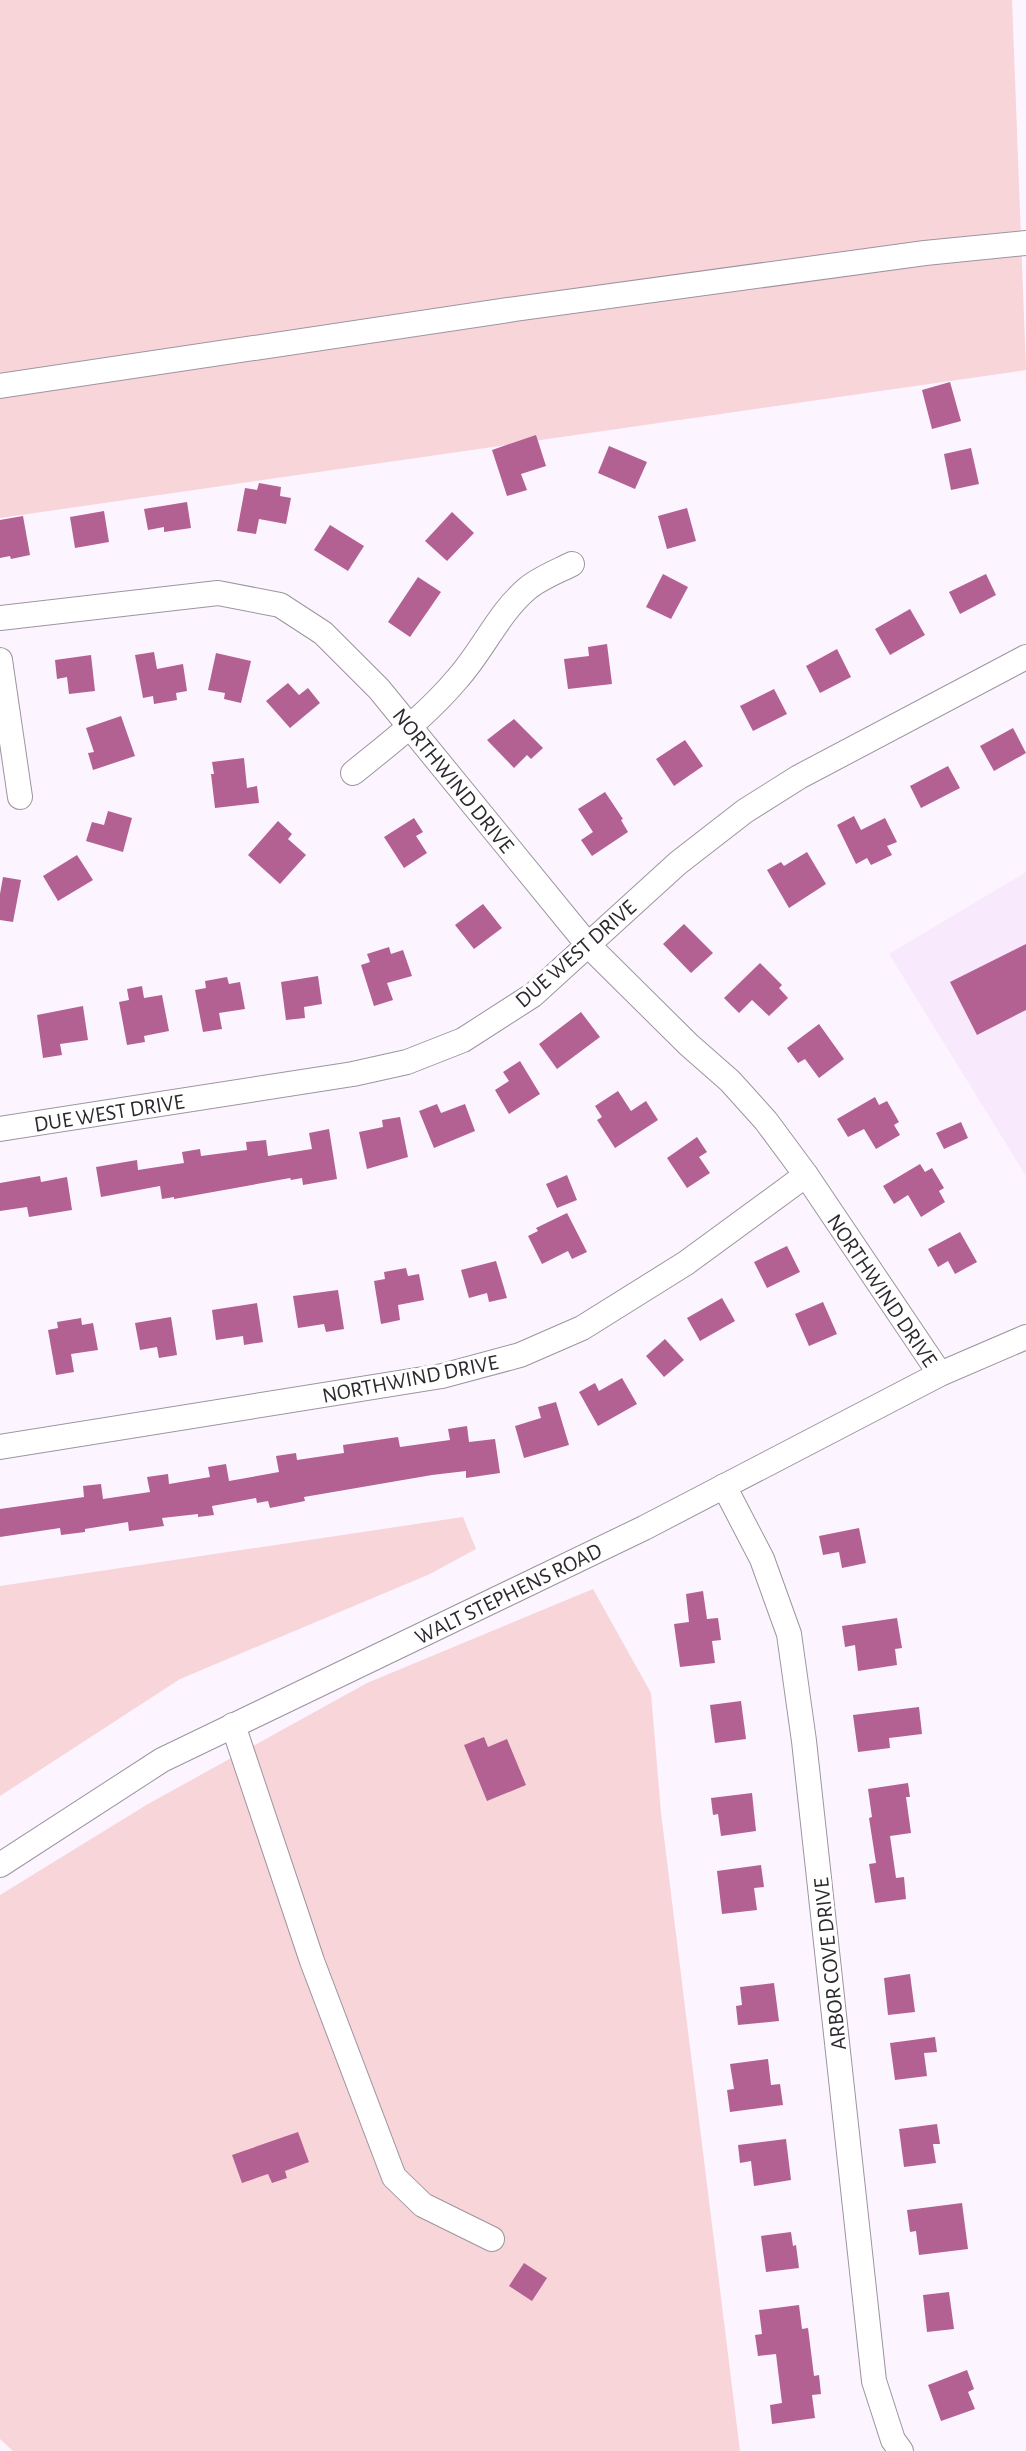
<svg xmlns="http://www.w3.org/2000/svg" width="1026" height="2451" viewBox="0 0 1026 2451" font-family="'Alegreya Sans',sans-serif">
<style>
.built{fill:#f8e9fd}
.green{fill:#f8d5d9}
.building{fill:#b26192}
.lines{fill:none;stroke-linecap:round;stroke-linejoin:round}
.minor-casing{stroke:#9e94a0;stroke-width:26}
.minor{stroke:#fff;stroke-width:24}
.labels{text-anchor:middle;stroke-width:6;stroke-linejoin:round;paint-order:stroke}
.street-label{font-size:22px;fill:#2d292e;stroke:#fff}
</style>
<rect width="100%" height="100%" fill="#fcf4ff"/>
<polygon class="built" points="1026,872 1026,1176 889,954"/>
<g class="green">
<polygon points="0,0 1012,0 1026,370 0,518"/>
<polygon points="463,1517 476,1549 430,1574 180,1679 0,1796 0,1586"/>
<polygon points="593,1589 651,1693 661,1813 740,2451 13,2451 0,2439 0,1895 148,1804 367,1683"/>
</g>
<g class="building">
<polygon points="950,382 961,421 932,429 922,390"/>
<polygon points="536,435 546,466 521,474 527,490 507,496 492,450"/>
<polygon points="609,446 647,462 635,489 598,473"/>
<polygon points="971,448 979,484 951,490 944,454"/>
<polygon points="259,483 281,487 280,496 291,498 286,524 259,519 256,534 237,531 245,488 257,490"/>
<polygon points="187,502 191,528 164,532 164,527 148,530 144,509"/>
<polygon points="687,508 696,541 667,549 658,516"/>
<polygon points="104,511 109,542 75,548 70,517"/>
<polygon points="452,512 474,533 447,561 425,541"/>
<polygon points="23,516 30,555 11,559 10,556 0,558 0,520"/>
<polygon points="330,525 364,546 348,571 314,550"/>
<polygon points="663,574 688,587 671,619 646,607"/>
<polygon points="986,574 996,595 960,614 949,592"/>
<polygon points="418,577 441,592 410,637 388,622"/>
<polygon points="910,609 925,635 890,655 875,629"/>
<polygon points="607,644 612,684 568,689 564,659 589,656 588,647"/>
<polygon points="837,649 851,677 820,693 806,666"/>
<polygon points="154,652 157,669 183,664 187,691 176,693 177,700 154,704 153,696 143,698 135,655"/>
<polygon points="216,653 251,661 241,703 224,699 225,693 208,690"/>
<polygon points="91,655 95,691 69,694 67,677 57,679 55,660"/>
<polygon points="288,683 299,695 308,688 320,703 290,728 266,701"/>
<polygon points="774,689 787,714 753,731 740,706"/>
<polygon points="121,716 135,756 93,770 88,753 94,752 86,728"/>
<polygon points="514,719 543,748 531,759 527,755 514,768 487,740"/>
<polygon points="1013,728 1026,753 994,771 980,746"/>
<polygon points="685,740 703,766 674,786 656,759"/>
<polygon points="244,758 247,788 257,786 259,803 215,808 211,774 214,774 212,762"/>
<polygon points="948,766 960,788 921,808 910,786"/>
<polygon points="605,792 623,819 621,820 628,832 592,856 581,840 593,832 578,809"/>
<polygon points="108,811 132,818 123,852 86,841 92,822 104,825"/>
<polygon points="854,816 861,830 885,818 897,842 887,846 892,855 871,865 867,858 856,864 837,825"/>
<polygon points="414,818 423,832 416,836 427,853 404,868 384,837"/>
<polygon points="278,821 292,834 288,839 306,855 280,884 248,855"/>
<polygon points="807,852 826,884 789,908 767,870 781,862 784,866"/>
<polygon points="77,855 93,880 58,901 43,876"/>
<polygon points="3,877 21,880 13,922 0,920 0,894"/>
<polygon points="483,904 502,928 474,949 455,925"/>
<polygon points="684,924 713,953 691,973 663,944"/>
<polygon points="1026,944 1026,1010 977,1035 950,982"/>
<polygon points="389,947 391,954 403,950 412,976 387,983 393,1000 374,1006 361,965 370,962 367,954"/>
<polygon points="760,963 782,985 779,988 788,998 769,1016 752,1000 739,1013 724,998"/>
<polygon points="318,976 322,1004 304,1007 305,1018 286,1020 281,982"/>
<polygon points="227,977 229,984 240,982 245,1009 219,1013 222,1029 203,1032 195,990 206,988 205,981"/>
<polygon points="142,986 144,998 162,995 169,1031 144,1036 145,1042 127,1045 119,1002 129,1000 127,989"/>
<polygon points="83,1006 88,1040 60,1044 62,1055 43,1058 37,1015"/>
<polygon points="581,1012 600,1037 557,1069 539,1044"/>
<polygon points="819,1024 844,1059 819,1078 805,1059 798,1063 787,1048"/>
<polygon points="520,1061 540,1094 509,1114 495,1090 509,1081 503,1072"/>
<polygon points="618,1091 631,1111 646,1101 658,1120 615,1148 597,1120 602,1117 595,1106"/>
<polygon points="875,1097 879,1105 887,1101 899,1122 894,1125 900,1135 876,1149 864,1129 848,1137 837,1119"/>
<polygon points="437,1104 441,1113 465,1104 475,1131 434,1148 419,1111"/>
<polygon points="400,1117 408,1157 367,1169 359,1132 383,1127 382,1120"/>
<polygon points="961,1122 968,1138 944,1149 936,1133"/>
<polygon points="329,1129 337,1179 303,1185 302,1178 291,1180 290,1178 174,1199 174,1197 162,1199 160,1186 101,1197 96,1167 137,1160 138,1170 184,1163 182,1152 200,1149 201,1156 247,1150 246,1142 266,1140 268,1156 312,1149 309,1133"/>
<polygon points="697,1137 707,1152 699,1157 710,1173 687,1188 667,1158"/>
<polygon points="920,1164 925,1172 932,1168 944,1188 939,1191 945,1202 921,1217 908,1195 894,1204 883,1186"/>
<polygon points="567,1175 577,1200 557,1208 546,1184"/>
<polygon points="40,1176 41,1182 67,1177 72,1210 29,1217 27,1207 0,1211 0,1183"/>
<polygon points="567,1213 587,1252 572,1259 568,1251 542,1264 528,1236 538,1231 536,1228"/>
<polygon points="960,1232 977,1262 955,1274 948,1261 938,1267 928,1249"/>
<polygon points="787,1246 800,1272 767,1288 754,1262"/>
<polygon points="496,1261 507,1298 489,1302 487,1293 469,1298 461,1270"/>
<polygon points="406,1268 408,1276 419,1274 424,1300 398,1305 400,1320 381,1324 374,1281 385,1279 384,1272"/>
<polygon points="338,1290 344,1329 326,1332 324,1324 298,1328 293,1296"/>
<polygon points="722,1298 735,1321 700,1341 687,1318"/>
<polygon points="823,1302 837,1334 809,1346 795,1314"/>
<polygon points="257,1303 263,1342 244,1345 243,1336 216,1340 212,1310"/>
<polygon points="171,1317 177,1355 159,1358 157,1347 140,1350 135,1323"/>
<polygon points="81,1318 82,1325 93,1323 98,1350 71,1354 74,1372 56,1375 48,1330 58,1328 57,1322"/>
<polygon points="665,1339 684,1360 664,1377 646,1356"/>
<polygon points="622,1378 637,1404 598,1426 579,1392 595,1383 599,1391"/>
<polygon points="556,1402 569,1445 524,1458 515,1426 541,1418 538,1407"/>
<polygon points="467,1426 469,1442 495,1439 500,1473 466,1478 466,1471 432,1475 304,1497 305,1501 270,1508 268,1501 257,1503 256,1498 212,1506 214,1515 198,1517 198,1514 162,1518 164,1526 129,1531 128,1522 85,1529 85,1532 61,1535 60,1528 0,1537 0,1509 84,1497 83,1486 101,1484 103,1499 150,1492 147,1477 168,1474 169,1484 210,1477 208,1467 226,1464 229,1481 279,1472 276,1456 296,1453 297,1460 344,1453 343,1445 398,1437 400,1447 450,1440 448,1429"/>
<polygon points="859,1528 866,1563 842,1568 839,1552 823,1555 819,1536"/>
<polygon points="703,1591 707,1619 718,1618 721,1640 712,1641 715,1663 680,1667 674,1624 689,1622 686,1594"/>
<polygon points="897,1618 902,1648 895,1649 897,1665 858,1671 855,1645 845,1647 842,1626"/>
<polygon points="741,1701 746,1739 715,1743 710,1705"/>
<polygon points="919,1707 922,1734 889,1738 890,1748 858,1752 853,1715"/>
<polygon points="484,1737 488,1747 507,1739 526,1785 487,1801 464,1745"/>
<polygon points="908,1783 910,1797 906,1797 911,1833 890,1836 896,1878 904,1877 906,1899 875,1903 869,1864 876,1863 869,1818 872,1817 868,1789"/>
<polygon points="752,1793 756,1831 721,1836 718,1814 713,1815 711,1798"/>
<polygon points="761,1865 764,1887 754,1888 757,1910 722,1914 717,1871"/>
<polygon points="910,1974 915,2012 888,2015 884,1978"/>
<polygon points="774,1983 779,2021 738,2025 736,2006 742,2005 740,1987"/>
<polygon points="935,2037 937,2052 924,2053 927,2076 895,2080 890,2043"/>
<polygon points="768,2059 771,2085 780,2084 783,2105 730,2112 727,2090 734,2089 730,2064"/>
<polygon points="937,2124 940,2144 933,2144 936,2163 904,2167 899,2129"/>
<polygon points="298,2132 309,2162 285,2171 287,2178 272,2183 268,2174 242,2183 232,2155"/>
<polygon points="786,2139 791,2180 754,2186 751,2161 740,2163 738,2145"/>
<polygon points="962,2203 968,2249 919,2255 916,2231 910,2232 907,2210"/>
<polygon points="791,2232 793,2246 796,2245 799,2268 766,2272 761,2236"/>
<polygon points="524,2263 547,2278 532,2301 509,2286"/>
<polygon points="949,2292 954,2329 927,2332 923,2295"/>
<polygon points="799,2305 802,2329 808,2328 814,2376 819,2375 821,2394 812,2395 815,2418 772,2424 770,2405 782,2403 776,2354 758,2356 755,2335 762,2334 759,2310"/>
<polygon points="967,2370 974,2389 968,2392 975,2409 941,2421 928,2385"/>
</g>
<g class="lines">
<defs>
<g id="minor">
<polyline points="0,386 515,309 925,253 1026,243"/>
<polyline points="0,618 218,593 280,605 323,633 379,689 588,945 689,1045 730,1081 766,1121 806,1175 940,1374"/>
<polyline points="0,660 20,797"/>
<path d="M353 773C390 743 428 714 458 678 483 650 499 612 528 588 540 578 558 571 572 564"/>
<polyline points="0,1129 353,1074 407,1062 463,1040 533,995 678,863 745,811 799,777 1026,657"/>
<polyline points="0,1447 442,1376 520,1355 582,1328 686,1263 806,1175"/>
<polyline points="724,1486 762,1559 789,1634 804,1741 874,2381 893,2440 901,2451"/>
<polyline points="233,1725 312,1961 394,2177 423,2205 492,2239"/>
<polyline points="0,1865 162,1760 644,1528 940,1374 1026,1337"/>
</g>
</defs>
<use href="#minor" class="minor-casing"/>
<use href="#minor" class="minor"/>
</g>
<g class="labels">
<g class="street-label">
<text transform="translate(454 780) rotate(51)" y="8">NORTHWIND DRIVE</text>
<text transform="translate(575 953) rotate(-41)" y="8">DUE WEST DRIVE</text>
<text transform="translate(109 1112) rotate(-9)" y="8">DUE WEST DRIVE</text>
<text transform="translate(883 1290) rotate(56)" y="8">NORTHWIND DRIVE</text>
<text transform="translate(410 1378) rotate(-11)" y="8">NORTHWIND DRIVE</text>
<text transform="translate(508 1593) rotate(-26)" y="8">WALT STEPHENS ROAD</text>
<text transform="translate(829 1964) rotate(-96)" y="8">ARBOR COVE DRIVE</text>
</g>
</g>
</svg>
